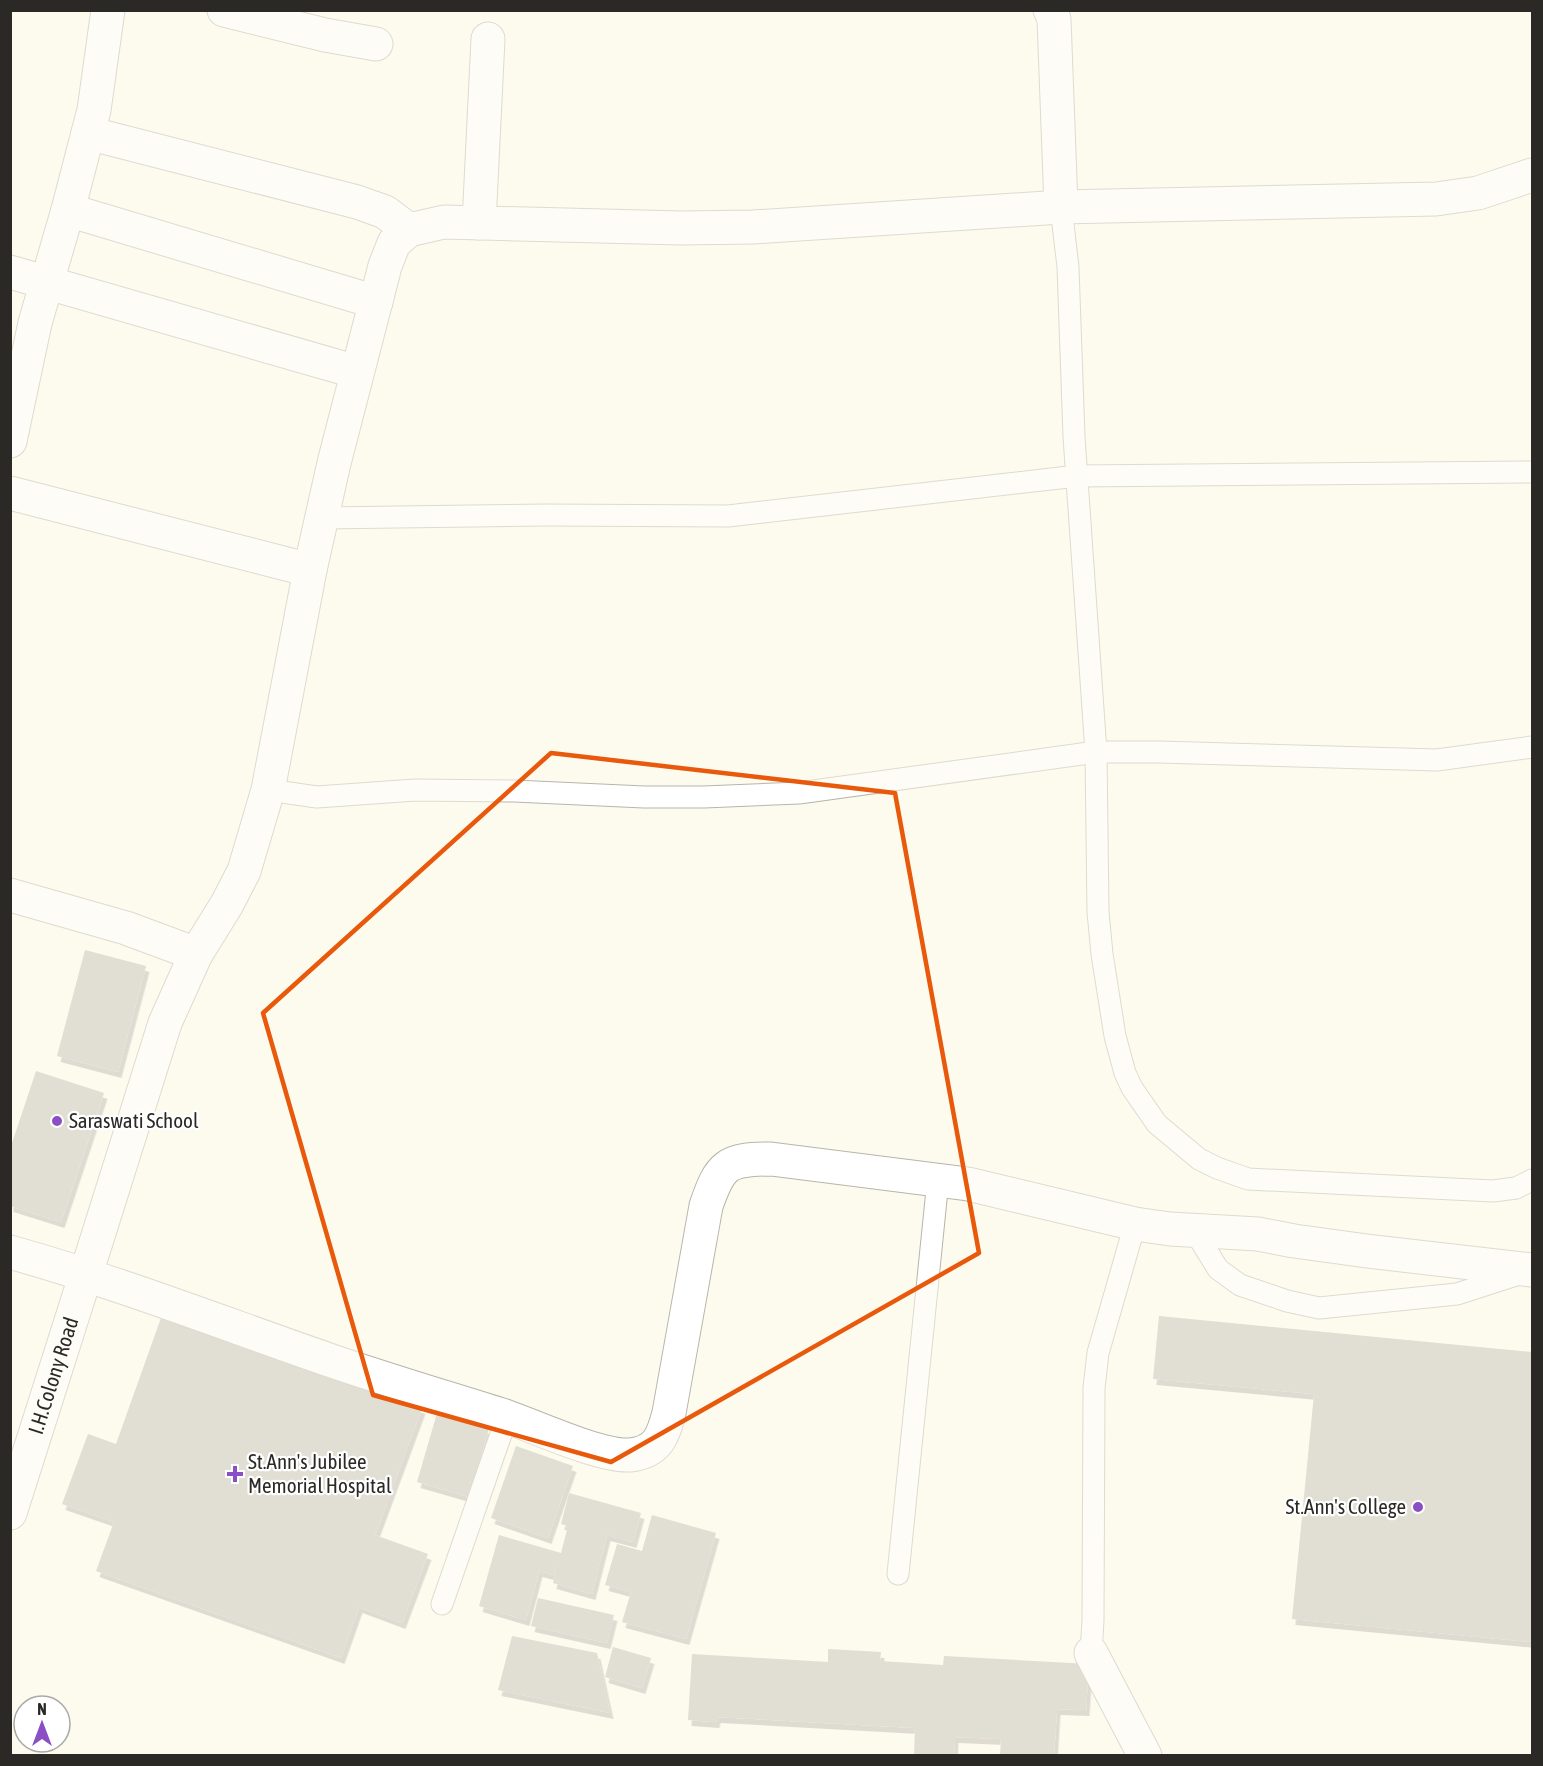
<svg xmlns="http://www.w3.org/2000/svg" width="1543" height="1766" viewBox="0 0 1543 1766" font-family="'Asap Condensed',sans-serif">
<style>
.building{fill:#bfbcb1;filter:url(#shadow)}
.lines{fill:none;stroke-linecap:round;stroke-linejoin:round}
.lane-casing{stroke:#b8b5aa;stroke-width:23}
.street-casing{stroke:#b8b5aa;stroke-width:35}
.secondary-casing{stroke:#b8b5aa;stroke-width:35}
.lane{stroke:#fff;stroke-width:21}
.street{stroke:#fff;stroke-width:33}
.secondary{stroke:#fff;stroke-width:33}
.marked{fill:none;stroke:#e8590c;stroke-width:4.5;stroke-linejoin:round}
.poi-dot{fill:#8a4ec5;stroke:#fff;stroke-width:2}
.labels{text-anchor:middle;stroke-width:4.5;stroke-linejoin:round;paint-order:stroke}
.poi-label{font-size:21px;fill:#2a2925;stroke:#fff;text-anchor:start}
.street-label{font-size:21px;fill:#2a2925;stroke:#fff}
</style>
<defs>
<filter id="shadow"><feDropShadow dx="3.5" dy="6" stdDeviation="0" flood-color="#0004"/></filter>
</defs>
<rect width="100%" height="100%" fill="#fdfaee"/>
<g class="building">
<polygon points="85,950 146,966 118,1072 57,1056"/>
<polygon points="36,1071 104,1093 61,1222 10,1206 10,1149"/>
<polygon points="162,1315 422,1408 375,1535 428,1554 402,1623 359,1607 341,1658 96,1571 114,1522 62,1504 88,1434 116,1444"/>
<polygon points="1159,1316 1532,1352 1532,1642 1292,1619 1314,1394 1153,1379"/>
<polygon points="437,1413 489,1429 469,1497 417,1482"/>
<polygon points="516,1446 573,1466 548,1538 491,1518"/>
<polygon points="569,1493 641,1513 633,1542 607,1535 592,1594 553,1583 558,1560 554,1575 539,1571 526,1620 479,1606 499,1535 561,1553 568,1526 561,1524"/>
<polygon points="652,1515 716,1533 686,1639 622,1622 631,1592 605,1585 617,1544 642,1551"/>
<polygon points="538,1598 614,1615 607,1643 531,1626"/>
<polygon points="512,1636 597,1653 610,1713 498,1690"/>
<polygon points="613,1647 651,1658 642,1688 605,1677"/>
<polygon points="828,1649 881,1652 880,1661 943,1665 944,1656 1089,1664 1086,1710 1057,1709 1054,1756 1000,1756 1001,1739 955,1737 954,1756 914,1756 915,1728 717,1717 716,1722 688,1720 692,1654 828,1662"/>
</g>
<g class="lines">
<defs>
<g id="lane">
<polyline points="1061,207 1068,267 1074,437 1096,752 1098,912 1102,954 1115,1036 1125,1073 1132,1088 1157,1124 1199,1159 1217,1168 1248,1179 1493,1191 1516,1188 1532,1180"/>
<polyline points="322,518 546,515 728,516 1077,476 1532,472"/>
<polyline points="268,790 317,797 415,790 514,791 644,797 704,797 799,793 1096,752 1159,752 1437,760 1532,747"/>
<polyline points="1194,1230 1218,1269 1240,1285 1287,1301 1319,1308 1457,1294 1519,1274"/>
<polyline points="898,1574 938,1180"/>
<polyline points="442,1604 507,1417"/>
<polyline points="1091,1653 1093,1620 1094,1388 1098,1353 1135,1224"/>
</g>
<g id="street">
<polyline points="224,10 325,35 376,44"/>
<polyline points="1050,10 1054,19 1061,207"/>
<polyline points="88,133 357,202 385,212 409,230"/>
<polyline points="68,210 376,302"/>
<polyline points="479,223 488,39"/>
<polyline points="10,272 357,372"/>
<polyline points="10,441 35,323 68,210 94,110 108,10"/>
<polyline points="10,493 310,570"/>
<polyline points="10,895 126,928 196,954"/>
<path d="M10 1252C120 1283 225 1324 332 1361 390 1381 448 1398 505 1416 536 1427 601 1457 630 1455 658 1452 663 1436 669 1413L706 1206C720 1165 726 1159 771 1159L968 1184 1135 1224 1170 1229 1258 1234 1294 1241 1367 1251 1532 1270"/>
<polyline points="86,1274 165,1023 196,954 227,904 244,871 268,790 310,570 334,463 385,266 394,243 409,230 444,222 681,228 753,227 1061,207 1436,199 1478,193 1532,175"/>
<polyline points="1091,1653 1145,1756"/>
</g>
<g id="secondary">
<path id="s1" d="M10 1513 86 1274"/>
</g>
</defs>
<use href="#lane" class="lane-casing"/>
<use href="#street" class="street-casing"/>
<use href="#secondary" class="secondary-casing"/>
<use href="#lane" class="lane"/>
<use href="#street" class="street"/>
<use href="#secondary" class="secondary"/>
</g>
<path d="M0 0H1543V1766H0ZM551 753 895 793 979 1253 611 1462 373 1395 263 1013Z" fill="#fdfaee" fill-opacity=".55" fill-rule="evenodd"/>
<path class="marked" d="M551 753 895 793 979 1253 611 1462 373 1395 263 1013Z"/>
<g class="poi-dot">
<circle cx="57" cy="1121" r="6"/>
<path d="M232 1465h6v6h6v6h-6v6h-6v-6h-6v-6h6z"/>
<circle cx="1418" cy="1507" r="6"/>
</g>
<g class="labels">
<g class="poi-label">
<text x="69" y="1128">Saraswati School</text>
<text x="248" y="1469">St.Ann's Jubilee<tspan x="248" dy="24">Memorial Hospital</tspan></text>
<text x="1406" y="1514" text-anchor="end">St.Ann's College</text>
</g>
<g class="street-label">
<text dy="7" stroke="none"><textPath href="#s1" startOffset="144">I.H.Colony Road</textPath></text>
</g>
</g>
<rect width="1543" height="1766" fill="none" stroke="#2a2925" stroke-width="24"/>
<g transform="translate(42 1724)"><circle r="28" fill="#ffffff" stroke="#aaa9a8" stroke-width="1.5"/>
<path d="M0-4.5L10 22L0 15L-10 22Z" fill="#8a4ec5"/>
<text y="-9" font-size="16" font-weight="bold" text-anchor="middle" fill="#2a2925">N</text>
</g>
</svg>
